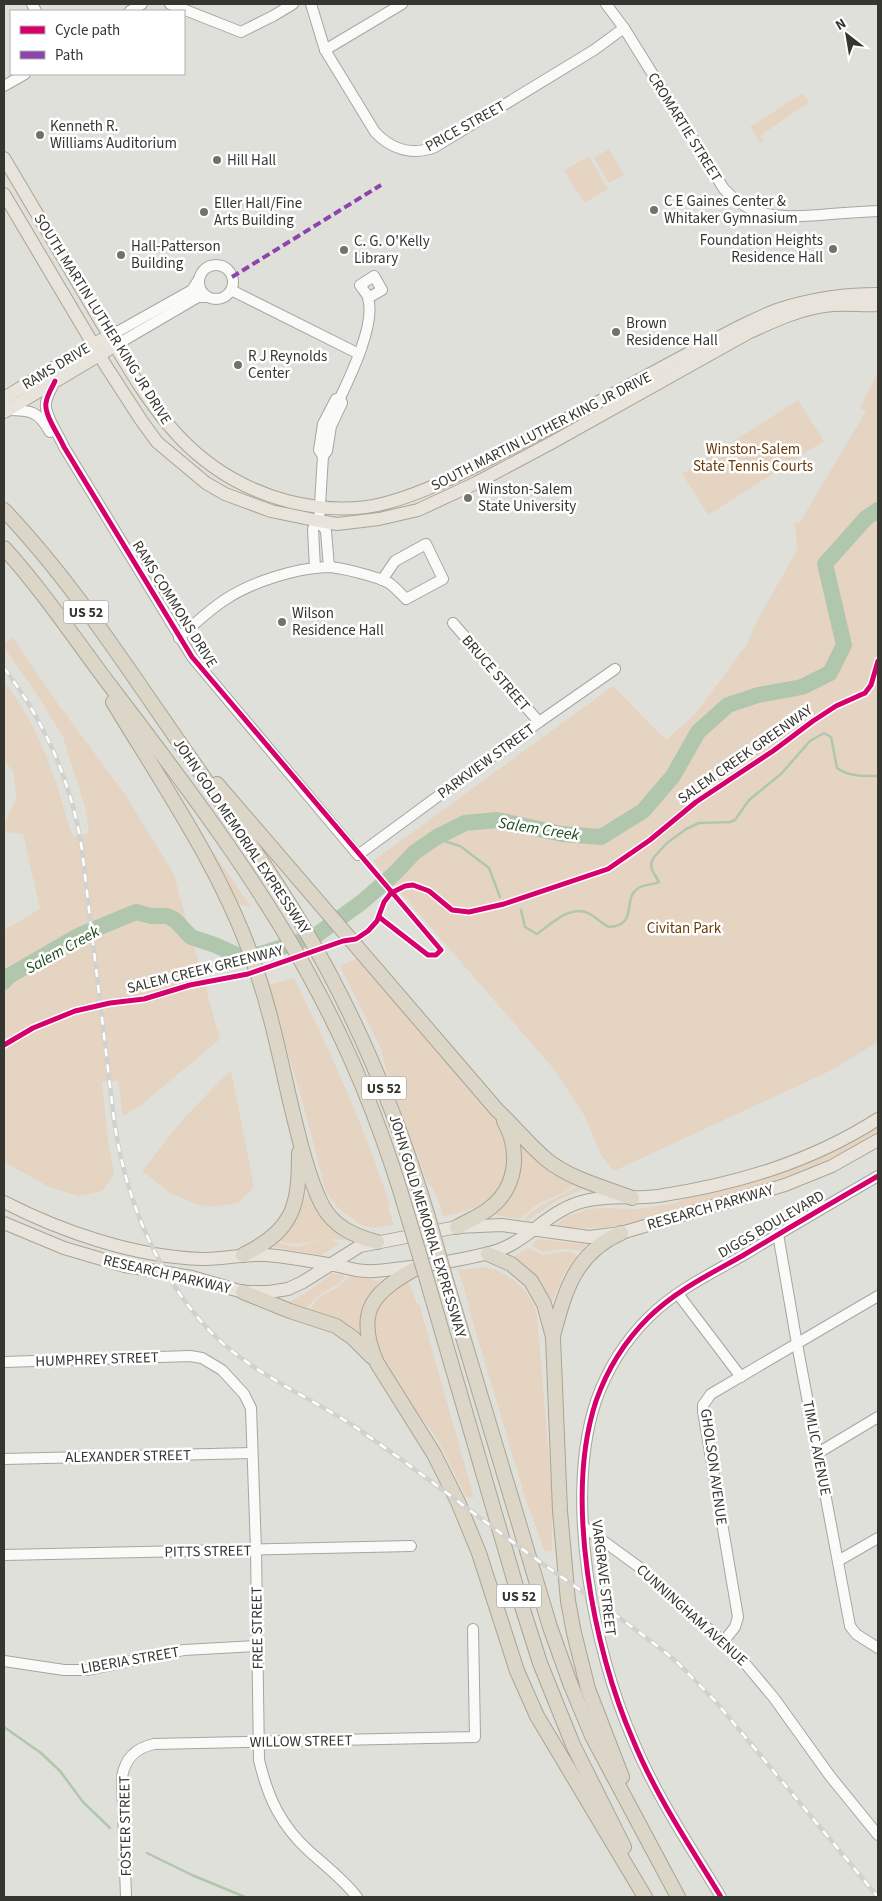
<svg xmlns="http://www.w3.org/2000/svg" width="882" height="1901" viewBox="0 0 882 1901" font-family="'Source Sans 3',sans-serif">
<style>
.green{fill:#e6d4c3}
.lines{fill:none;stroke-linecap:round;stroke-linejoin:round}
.stream{stroke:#b1c7ad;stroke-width:2.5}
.river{stroke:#b1c7ad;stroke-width:16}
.minor-casing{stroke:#a6a6a1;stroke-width:12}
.major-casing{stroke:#aaa493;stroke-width:14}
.highway-casing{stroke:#aaa493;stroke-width:16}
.minor{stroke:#fafaf9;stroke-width:10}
.major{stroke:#e8e4dc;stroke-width:12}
.highway{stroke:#dcd6c8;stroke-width:14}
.rail-casing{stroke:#d1d1ce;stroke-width:4.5}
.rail{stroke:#fff;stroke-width:2.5;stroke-dasharray:8;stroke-linecap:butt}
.highway-bridge-casing{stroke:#aaa493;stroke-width:16;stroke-linecap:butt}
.highway-bridge{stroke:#dcd6c8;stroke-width:14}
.quiet{stroke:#8e44ad;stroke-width:4;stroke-dasharray:8 4;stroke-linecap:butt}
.cycleway-casing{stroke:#fff;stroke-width:8}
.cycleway{stroke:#d6006c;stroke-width:5}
.poi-dot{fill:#72726c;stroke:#fff;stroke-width:2}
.labels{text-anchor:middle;stroke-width:5;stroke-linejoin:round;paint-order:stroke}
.shield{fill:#fff;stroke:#72726f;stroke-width:1}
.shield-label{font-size:14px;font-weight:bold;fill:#363631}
.poi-label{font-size:15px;fill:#363631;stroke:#fff;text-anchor:start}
.street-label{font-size:15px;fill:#363631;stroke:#fff}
.park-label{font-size:15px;fill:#6a3b09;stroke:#fff}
.water-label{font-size:16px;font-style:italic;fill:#1e491b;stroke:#fff}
</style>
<rect width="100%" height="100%" fill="#e0e0da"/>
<g class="green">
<polygon points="803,93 809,102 760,136 763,141 760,143 750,127"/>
<polygon points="609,149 624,175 609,183 594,158"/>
<polygon points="589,156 608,189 584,203 564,170"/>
<polygon points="878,372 878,1042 830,1071 614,1171 601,1155 584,1115 553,1068 373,861 613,686 662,736 667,739 695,714 747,644 759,617 797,550 795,522 799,524 866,411 860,408"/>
<polygon points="798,400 824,441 708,515 682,474"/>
<path d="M13 638 58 704 122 790 173 872 220 1039 141 1105 123 1116 118 1081 102 1082 108 1139 114 1173 103 1191 79 1196 49 1187 4 1162V930L40 909 23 834 4 832 6 821 16 799 14 773 4 760V681C30 715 46 752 59 792 64 807 67 822 73 837L89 833 86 811 63 737 40 699 4 647V643Z"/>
<polygon points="212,850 251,907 237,904 227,879"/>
<path d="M358 958 493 1115C504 1130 504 1133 507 1151 514 1194 480 1210 443 1216L437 1197 425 1176 387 1074 381 1049 340 966Z"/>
<path d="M294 978C331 1053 365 1127 390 1206L388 1207 394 1225 375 1228 361 1225 338 1208 326 1192 302 1100 268 985Z"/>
<polygon points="231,1070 254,1187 238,1203 213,1207 198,1205 172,1194 142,1171 183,1119"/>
<path d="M878 1123V1133C820 1168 761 1187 695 1205 648 1219 605 1235 555 1225L568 1216 588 1209 601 1208 637 1209 672 1204Z"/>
<polygon points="517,1138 576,1184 565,1192 538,1204 519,1219 496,1215 495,1212"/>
<path d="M581 1184 586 1188 558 1200 528 1220 525 1221V1218C541 1202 563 1197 581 1184Z"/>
<path d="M307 1193 322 1218 346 1240C325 1237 303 1247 281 1242V1238L292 1225Z"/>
<polygon points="539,1239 583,1244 586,1245 581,1251 564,1249 542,1252 533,1246 532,1244"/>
<polygon points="320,1241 331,1240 339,1244 321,1255 273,1247 277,1243 297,1247"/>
<path d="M528 1248 543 1255 569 1251 577 1255 563 1276 553 1300H550C542 1282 530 1269 514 1257Z"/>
<path d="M485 1267C508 1271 532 1292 537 1315L552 1494V1550L545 1552 525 1497 468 1306 469 1305 459 1272 457 1270Z"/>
<polygon points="333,1273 344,1275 344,1278 338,1284 319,1295 306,1308 288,1303 312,1289"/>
<polygon points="350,1276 379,1281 365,1305 361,1320 362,1333 360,1335 339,1320 312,1310 311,1307 319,1297 338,1287"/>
<polygon points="408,1280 417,1304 419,1303 474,1498 466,1497 438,1440 417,1412 379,1352 371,1327 381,1300"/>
</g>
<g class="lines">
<g class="stream">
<polyline points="437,837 447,842 460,846 489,868 500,897"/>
<path d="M521 910 525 927 537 934C551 924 572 903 590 914 597 918 602 924 609 927 639 925 622 900 637 889 643 884 653 885 659 882L652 870 651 863 654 857 667 843 686 829 699 823 730 822 735 820 749 800 781 774 810 741 824 733 831 737 837 768C849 777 864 776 878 776"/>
<polyline points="4,1727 41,1753 60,1771 83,1802 110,1828"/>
<polyline points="147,1853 192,1875 245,1897"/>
</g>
<polyline class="river" points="4,982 9,976 78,936 136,912 151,916 167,916 175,920 191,937 215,945 237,955 251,956 264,953 315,936 362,902 393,875 415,852 437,837 465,823 497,820 562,834 601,837 643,811 673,776 698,732 728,705 758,695 802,687 830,673 844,645 825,564 866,518 878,510"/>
<defs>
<g id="minor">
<polyline points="32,4 36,11"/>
<polyline points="170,4 241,32 273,16 293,4"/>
<path d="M311 4 325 50 375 132C391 149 412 156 435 147L594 50 624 28"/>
<path d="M606 4 624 28 724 189C753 220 782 217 820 215 840 213 859 212 878 211"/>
<polyline points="130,11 142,4"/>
<polyline points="325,50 402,4"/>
<polyline points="4,86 25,74"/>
<circle cx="216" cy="282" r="17"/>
<polyline points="231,290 359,354"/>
<polyline points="110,336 192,290 199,279"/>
<polyline points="116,345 198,297 207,297"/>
<path d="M55 381C52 388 47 395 46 403 44 415 59 435 64 447L192 657 358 855 539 722 615 669"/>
<path d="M8 410C31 410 38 411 50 432"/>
<polyline points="323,456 319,450 323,424 336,399 340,398"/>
<polyline points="319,521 326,531 329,567"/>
<path d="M315 568 313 529 319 521 323 456 327 451 331 426 342 403 340 398C351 375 376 323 368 298 367 293 362 289 360 285L374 276 382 290 368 298"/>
<polyline points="453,623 539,722"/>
<path d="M179 638C194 624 209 610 226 599 252 582 296 568 327 567 340 567 378 577 389 583 395 587 401 594 406 599L443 579 426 544 395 561 382 580"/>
<polyline points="778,1234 797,1344 850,1626 856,1634 878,1648"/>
<polyline points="678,1294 741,1377"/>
<path d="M4 1362 190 1356 202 1358 222 1370 244 1394 251 1408 256 1550 259 1760C268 1798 281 1826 310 1852 327 1867 344 1880 357 1897"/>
<polyline points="818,1453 878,1417"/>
<polyline points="4,1459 252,1453"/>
<polyline points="584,1527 639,1567 738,1655 774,1698 830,1776 878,1835"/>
<polyline points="4,1555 411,1546"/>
<polyline points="838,1561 878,1538"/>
<polyline points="724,1641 735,1627 738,1617 703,1411 703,1405 711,1394 878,1296"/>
<polyline points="4,1661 64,1670 88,1670 184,1650 257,1646"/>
<path d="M126 1897 122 1777C125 1758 136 1748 154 1744L475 1737 473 1629"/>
<path d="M721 1897C690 1846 656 1796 633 1740 593 1649 564 1498 596 1401 607 1370 625 1341 648 1318 675 1291 710 1274 742 1256 787 1229 833 1202 878 1176"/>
</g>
<g id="major">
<path d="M4 158C33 207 62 256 91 305 144 393 180 472 287 501 319 509 354 512 386 503 427 492 464 472 501 453 549 428 596 404 643 378 674 361 704 345 735 329 752 321 768 312 786 307 816 298 847 294 878 294"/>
<path d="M4 194 106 366 141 420 157 442 206 483 225 494 271 511 319 521 337 524 379 519 418 510 476 483 553 442 748 333C772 322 797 310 824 306 842 303 860 306 878 305"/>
<polyline points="4,398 93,344 110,336"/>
<polyline points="4,412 116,345"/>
<path d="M4 1202C62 1232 136 1257 202 1259 223 1259 244 1254 266 1255 291 1257 315 1262 339 1266 348 1268 357 1271 366 1271 378 1272 391 1269 403 1268 431 1265 461 1260 489 1253 526 1245 548 1209 585 1201 609 1195 634 1199 658 1196 737 1184 811 1162 878 1119"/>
<polyline points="4,1223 64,1248 125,1266 192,1277 243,1292 269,1292 288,1289 303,1282 360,1246 457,1227 502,1225 589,1237 621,1233 785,1185 832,1166 878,1140"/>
</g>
<g id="highway">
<path d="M4 510C67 576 118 654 170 729 214 793 261 856 301 923 356 1015 397 1113 428 1217"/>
<path d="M4 548C46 594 80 647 118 696 188 788 262 886 316 988 356 1062 386 1140 409 1220"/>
<path d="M113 702C162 783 221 869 252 958 269 1004 279 1053 290 1101 298 1134 307 1175 322 1205 334 1227 354 1236 377 1242"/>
<path d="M217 784 497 1110C514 1126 529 1145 547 1160 571 1179 603 1187 632 1198"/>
<path d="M457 1227C468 1221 480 1216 490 1208 518 1186 520 1150 504 1121"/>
<polyline points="488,1254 511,1264 531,1281 544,1304 553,1337 560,1511 568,1601 574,1633 588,1689 622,1777"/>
<path d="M243 1255C294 1230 299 1206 299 1153"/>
<path d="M420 1266C375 1291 353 1309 377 1363L434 1454 458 1502 479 1553 517 1671 537 1716 645 1897"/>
<polyline points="445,1277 550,1627 570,1683 592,1736 678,1897"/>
<polyline points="427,1280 520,1600 540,1663 573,1745 624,1847"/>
<polyline points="243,1292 290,1311 336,1326 353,1338 372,1357"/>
<path d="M553 1336C565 1291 575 1253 621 1233"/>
</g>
</defs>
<use href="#minor" class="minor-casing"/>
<use href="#major" class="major-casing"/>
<use href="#highway" class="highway-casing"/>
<use href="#minor" class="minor"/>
<use href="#major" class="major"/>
<use href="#highway" class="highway"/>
<defs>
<path id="rail" d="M4 668C45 722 72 783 82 850L114 1120C125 1196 154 1270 207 1328 248 1372 305 1394 355 1427 414 1467 471 1512 529 1554 578 1589 630 1623 677 1662L717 1703 878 1897"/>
</defs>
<use href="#rail" class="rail-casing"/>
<use href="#rail" class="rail"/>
<defs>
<g id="highway-bridge">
<polyline points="428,1217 445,1277"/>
<polyline points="409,1220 427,1280"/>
</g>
</defs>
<use href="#highway-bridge" class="highway-bridge-casing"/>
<use href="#highway-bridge" class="highway-bridge"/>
<polyline class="quiet" points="232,277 381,185"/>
<defs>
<g id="cycleway">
<path d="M55 381C52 388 47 395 46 403 44 415 59 435 64 447L192 657 441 950 436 955H428L379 917"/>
<polyline points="4,1045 33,1028 75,1011 110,1003 144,999 190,985 248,974 343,941 356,939 368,931 377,921 384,902 391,893 405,886 413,885 429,891 452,910 469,912 504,904 608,869 650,840 696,802 773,751 813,721 836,706 865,693 871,685 878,661"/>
<path d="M721 1897C690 1846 656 1796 633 1740 593 1649 564 1498 596 1401 607 1370 625 1341 648 1318 675 1291 710 1274 742 1256 787 1229 833 1202 878 1176"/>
</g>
</defs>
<use href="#cycleway" class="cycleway-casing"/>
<use href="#cycleway" class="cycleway"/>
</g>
<g class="poi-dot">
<circle cx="40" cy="135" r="5"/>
<circle cx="217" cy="160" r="5"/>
<circle cx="654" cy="210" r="5"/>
<circle cx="204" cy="212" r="5"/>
<circle cx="833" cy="249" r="5"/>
<circle cx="344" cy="250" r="5"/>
<circle cx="121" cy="255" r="5"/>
<circle cx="616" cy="332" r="5"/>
<circle cx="238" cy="365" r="5"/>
<circle cx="468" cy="498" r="5"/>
<circle cx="282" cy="622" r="5"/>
</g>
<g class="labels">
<g class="shield">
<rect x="63.5" y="600.5" width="45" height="23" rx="4"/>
<rect x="361.5" y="1076.5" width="45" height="23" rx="4"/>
<rect x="496.5" y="1584.5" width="45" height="23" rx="4"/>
</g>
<g class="shield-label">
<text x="86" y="617">US 52</text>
<text x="384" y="1093">US 52</text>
<text x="519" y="1601">US 52</text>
</g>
<g class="poi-label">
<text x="50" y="131">Kenneth R.<tspan x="50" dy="17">Williams Auditorium</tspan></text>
<text x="227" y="165">Hill Hall</text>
<text x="664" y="206">C E Gaines Center &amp;<tspan x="664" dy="17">Whitaker Gymnasium</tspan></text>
<text x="214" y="208">Eller Hall/Fine<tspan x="214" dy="17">Arts Building</tspan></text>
<text x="823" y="245" text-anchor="end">Foundation Heights<tspan x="823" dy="17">Residence Hall</tspan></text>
<text x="354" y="246">C. G. O'Kelly<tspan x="354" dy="17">Library</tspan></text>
<text x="131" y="251">Hall-Patterson<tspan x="131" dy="17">Building</tspan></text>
<text x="626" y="328">Brown<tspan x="626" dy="17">Residence Hall</tspan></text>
<text x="248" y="361">R J Reynolds<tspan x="248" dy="17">Center</tspan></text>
<text x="478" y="494">Winston-Salem<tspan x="478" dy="17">State University</tspan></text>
<text x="292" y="618">Wilson<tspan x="292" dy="17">Residence Hall</tspan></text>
</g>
<g class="street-label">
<text transform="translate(465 126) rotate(-29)" y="5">PRICE STREET</text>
<text transform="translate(685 127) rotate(58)" y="5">CROMARTIE STREET</text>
<text transform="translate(103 319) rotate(58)" y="5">SOUTH MARTIN LUTHER KING JR DRIVE</text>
<text transform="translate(56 366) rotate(-31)" y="5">RAMS DRIVE</text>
<text transform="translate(541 431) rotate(-27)" y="5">SOUTH MARTIN LUTHER KING JR DRIVE</text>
<text transform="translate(175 604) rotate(58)" y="5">RAMS COMMONS DRIVE</text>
<text transform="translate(496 673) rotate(49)" y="5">BRUCE STREET</text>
<text transform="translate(745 754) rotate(-35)" y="5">SALEM CREEK GREENWAY</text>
<text transform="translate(486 761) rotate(-36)" y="5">PARKVIEW STREET</text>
<text transform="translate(242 836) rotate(56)" y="5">JOHN GOLD MEMORIAL EXPRESSWAY</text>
<text transform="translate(205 969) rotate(-14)" y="5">SALEM CREEK GREENWAY</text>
<text transform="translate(710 1207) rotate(-16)" y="5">RESEARCH PARKWAY</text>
<text transform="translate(771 1224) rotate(-30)" y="5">DIGGS BOULEVARD</text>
<text transform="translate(428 1226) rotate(73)" y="5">JOHN GOLD MEMORIAL EXPRESSWAY</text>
<text transform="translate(167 1274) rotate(13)" y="5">RESEARCH PARKWAY</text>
<text transform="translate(97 1359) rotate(-2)" y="5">HUMPHREY STREET</text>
<text transform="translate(817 1448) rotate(79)" y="5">TIMLIC AVENUE</text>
<text transform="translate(128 1456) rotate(-1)" y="5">ALEXANDER STREET</text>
<text transform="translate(714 1467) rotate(82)" y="5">GHOLSON AVENUE</text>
<text transform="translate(208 1551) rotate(-1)" y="5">PITTS STREET</text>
<text transform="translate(604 1578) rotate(83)" y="5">VARGRAVE STREET</text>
<text transform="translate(692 1615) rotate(42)" y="5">CUNNINGHAM AVENUE</text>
<text transform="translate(257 1628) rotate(-91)" y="5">FREE STREET</text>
<text transform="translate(130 1660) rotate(-10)" y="5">LIBERIA STREET</text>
<text transform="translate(301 1741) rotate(-1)" y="5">WILLOW STREET</text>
<text transform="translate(125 1826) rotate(-91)" y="5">FOSTER STREET</text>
</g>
<g class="park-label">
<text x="753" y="454">Winston-Salem<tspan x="753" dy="17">State Tennis Courts</tspan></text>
<text x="684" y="933">Civitan Park</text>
</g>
<g class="water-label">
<text transform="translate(539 828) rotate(9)" y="6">Salem Creek</text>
<text transform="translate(62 949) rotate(-29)" y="6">Salem Creek</text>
</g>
</g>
<rect width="882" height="1901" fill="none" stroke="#363631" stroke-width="10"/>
<rect x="10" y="10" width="175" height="65" fill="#ffffff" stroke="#afafad"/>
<rect x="20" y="26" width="25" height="8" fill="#d6006c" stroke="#afafad"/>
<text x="55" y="35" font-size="15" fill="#363631">Cycle path</text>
<rect x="20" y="51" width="25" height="8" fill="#8e44ad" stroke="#afafad"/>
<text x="55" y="60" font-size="15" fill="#363631">Path</text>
<g transform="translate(847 35) rotate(329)" stroke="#ffffff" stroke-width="4" paint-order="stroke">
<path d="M0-4L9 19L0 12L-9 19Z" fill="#363631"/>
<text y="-8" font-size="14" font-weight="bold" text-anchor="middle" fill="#363631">N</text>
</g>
</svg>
